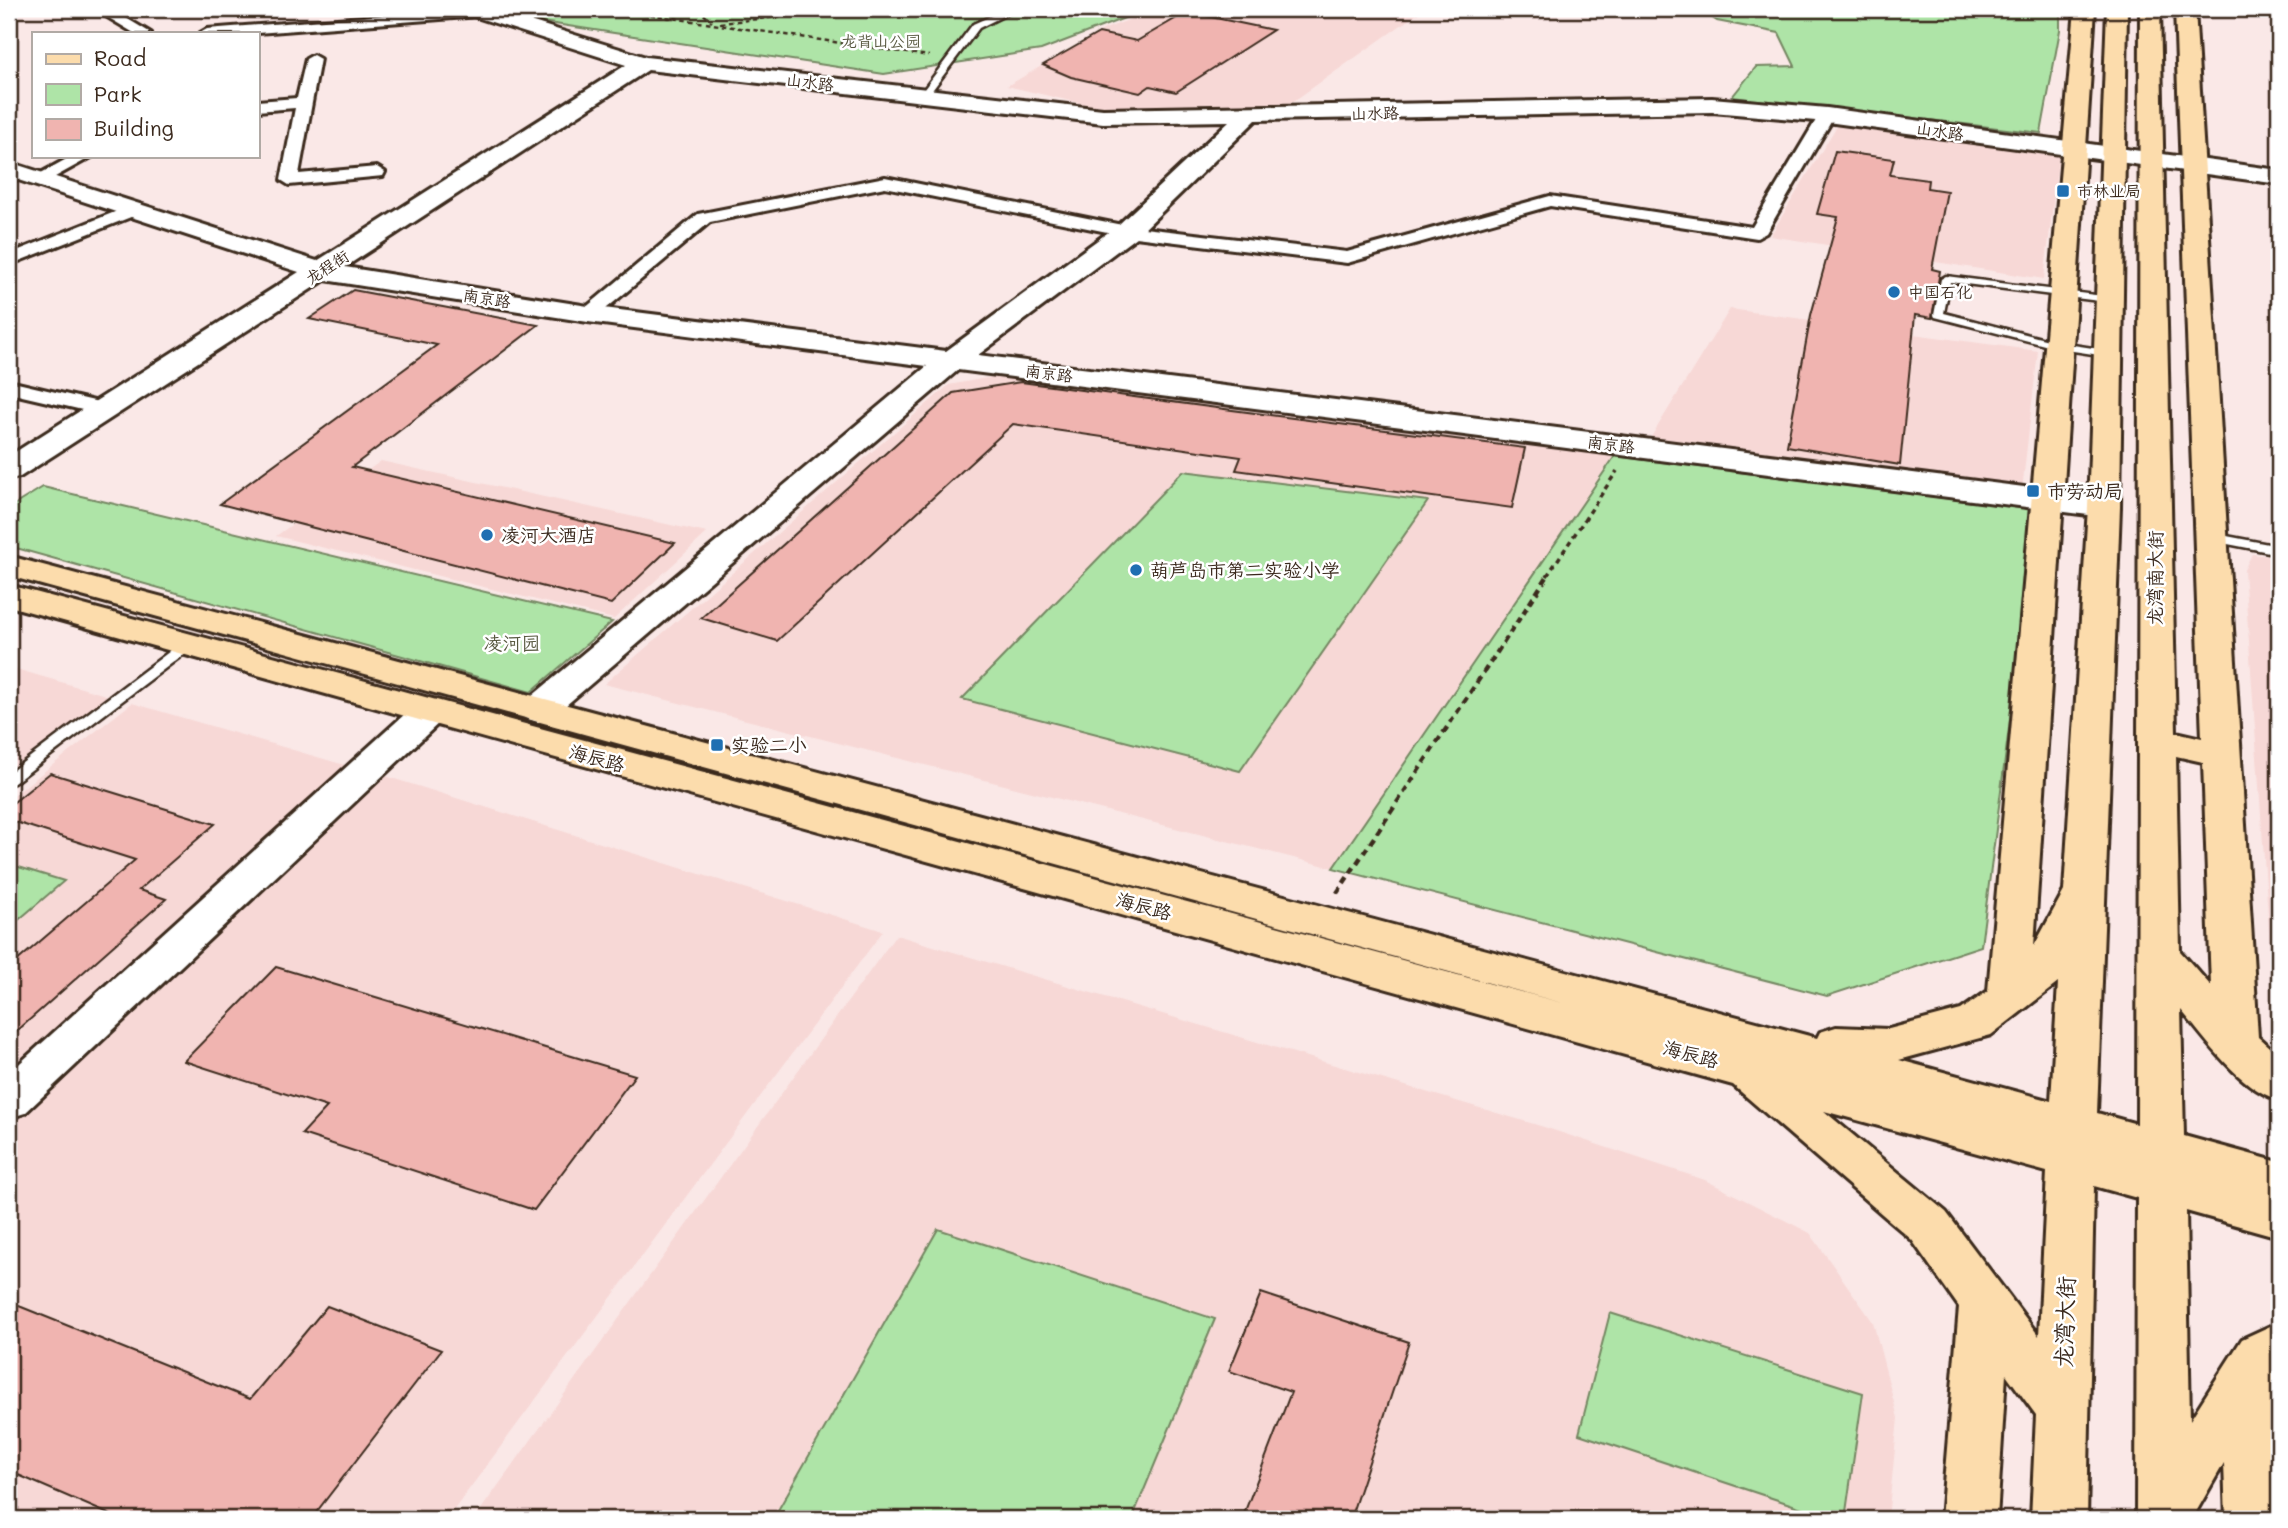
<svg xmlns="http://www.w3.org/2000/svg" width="2288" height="1528" viewBox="0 0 2288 1528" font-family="Mali,'LXGW WenKai TC',sans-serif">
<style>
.built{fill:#f7d8d6}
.green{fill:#aee4a7;stroke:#748762;stroke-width:2}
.building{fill:#f0b4b0;stroke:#3b2a1e;stroke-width:2}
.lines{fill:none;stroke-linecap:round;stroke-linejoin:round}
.lane-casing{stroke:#3b2a1e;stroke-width:5}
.street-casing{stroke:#3b2a1e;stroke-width:6}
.secondary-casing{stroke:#3b2a1e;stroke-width:6}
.primary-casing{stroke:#3b2a1e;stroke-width:6}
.path-far2{stroke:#3b2a1e;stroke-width:2.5;stroke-dasharray:4.5 3.5;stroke-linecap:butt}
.path-far1{stroke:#3b2a1e;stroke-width:3.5;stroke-dasharray:5 4.5;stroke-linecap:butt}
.path{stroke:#3b2a1e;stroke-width:4.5;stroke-dasharray:7 5;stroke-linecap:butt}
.lane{fill:#fff;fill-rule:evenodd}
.street{fill:#fff;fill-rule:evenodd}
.secondary{fill:#fff;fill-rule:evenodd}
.primary{fill:#fcdcac;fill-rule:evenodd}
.poi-dot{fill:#1f6fb2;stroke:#fff;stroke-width:2.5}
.labels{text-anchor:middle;stroke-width:5;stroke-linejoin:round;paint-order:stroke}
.far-park-label{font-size:16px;fill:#585840;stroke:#fff}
.far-street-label{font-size:16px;fill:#3b2a1e;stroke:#fff}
.far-poi-label{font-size:16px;fill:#3b2a1e;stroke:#fff;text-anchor:start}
.poi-label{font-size:19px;fill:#3b2a1e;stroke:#fff;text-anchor:start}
.street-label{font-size:19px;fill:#3b2a1e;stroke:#fff}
.park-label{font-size:19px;fill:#585840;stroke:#fff}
.near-street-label{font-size:23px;fill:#3b2a1e;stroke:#fff}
</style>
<rect width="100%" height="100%" fill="#fae8e7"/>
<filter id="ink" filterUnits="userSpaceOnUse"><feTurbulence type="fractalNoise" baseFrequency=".0143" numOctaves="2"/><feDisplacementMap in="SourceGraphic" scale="14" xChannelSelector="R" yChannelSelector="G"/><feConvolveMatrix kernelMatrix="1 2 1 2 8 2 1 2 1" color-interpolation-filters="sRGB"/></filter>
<g filter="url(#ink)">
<g class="built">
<polygon points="1157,9 1424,9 1281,110 1117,112 1007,86 1105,29"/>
<polygon points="1838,124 2059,154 2044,279 1770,236"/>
<polygon points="1730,309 2038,351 2022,490 1648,442"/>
<polygon points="1008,374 1615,456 1333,868 604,684 949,385"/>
<polygon points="381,461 707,533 614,619 276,536"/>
<polygon points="2252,554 2279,557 2279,1003 2273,988 2244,570"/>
<polygon points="9,667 109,696 9,773"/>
<polygon points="132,703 355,768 9,1081 9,799"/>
<polygon points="382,775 883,931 447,1519 9,1519 9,1123"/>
<polygon points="896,935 1544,1127 1705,1180 1810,1233 1873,1322 1898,1418 1888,1519 474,1519"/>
</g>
<g class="green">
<polygon points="503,9 1148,9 1041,50 884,74 509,17"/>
<polygon points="1699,9 2060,9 2060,30 2041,133 1732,97 1756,67 1795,66 1779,33 1717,21"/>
<polygon points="1615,456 2037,510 1981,946 1827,996 1333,868"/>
<polygon points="1183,471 1428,501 1240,771 962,699"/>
<polygon points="43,487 612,622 531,692 9,546 9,508"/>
<polygon points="9,864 64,881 9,928"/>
<polygon points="938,1229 1215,1319 1132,1519 773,1519"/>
<polygon points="1610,1313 1863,1393 1845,1519 1835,1519 1579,1434"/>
</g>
<g class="building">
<polygon points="1187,12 1273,30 1176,92 1150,86 1140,93 1071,77 1043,65 1099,33 1137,41"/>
<polygon points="1835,151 1894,159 1890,175 1928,180 1927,188 1947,191 1932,269 1940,271 1932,318 1915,315 1900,465 1787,446 1811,315 1838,217 1817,214"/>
<polygon points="353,290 538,325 352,467 675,543 611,604 220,504 437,345 309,319"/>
<polygon points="1021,382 1232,410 1525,448 1512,508 1236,470 1241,457 1013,424 777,641 701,618 953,393"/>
<polygon points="50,773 215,824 139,890 166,899 9,1038 9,968 135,860 9,820 9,806"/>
<polygon points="276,967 635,1075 534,1210 302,1134 327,1107 184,1061"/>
<polygon points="1261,1293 1409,1342 1350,1519 1242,1519 1291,1392 1229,1371"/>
<polygon points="9,1302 250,1399 327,1306 441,1350 311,1519 120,1519 9,1471"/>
</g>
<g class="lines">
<defs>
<g id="lane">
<polygon points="1007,9 1017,9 979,28 927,97 921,97 921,93 973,24"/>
<polygon points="1946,276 2111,297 2111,301 2107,302 1950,282 1944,313 2060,343 2106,350 2111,353 2106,356 2060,349 1935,317 1934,315 1941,279"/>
<polygon points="2211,533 2279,546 2279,554 2207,540 2205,537 2207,534"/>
<polygon points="187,641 193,645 192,648 14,783 9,785 9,773 182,642"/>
</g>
<g id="street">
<polygon points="94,9 111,9 151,33 134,33"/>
<polygon points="467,9 484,9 487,12 480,16 257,33 200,33 207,29"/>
<polygon points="313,55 320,59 299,174 377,167 385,172 383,176 289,185 281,180 295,108 257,111 257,101 297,98 306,59"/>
<polygon points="1827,110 1835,115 1766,233 1757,238 1550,206 1347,263 1127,236 885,187 710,222 595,318 581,318 578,314 698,214 885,177 1127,226 1347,252 1550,196 1752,227 1819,115"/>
<polygon points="72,156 93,156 46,182 34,182 32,178"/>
<polygon points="135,204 141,205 144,209 141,213 9,265 9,254"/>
<polygon points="9,381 111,405 114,409 104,415 9,393"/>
</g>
<g id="secondary">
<path d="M470 9H491L646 57 1103 109 1712 98 1827 108 2279 170V184L1827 122 1712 112 1256 120 1136 237 978 355 2104 497 2115 500 2120 507 2115 514 2104 517 958 370 551 718 538 722 525 718 519 710 525 702 927 366 588 322 325 280 20 477 9 479V456L299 272 9 177V162L317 261 626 65 473 16ZM648 70 1103 123 1229 121 1118 225 946 351 588 306 345 267Z"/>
<polygon points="429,700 442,704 448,712 442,720 25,1113 9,1118 9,1073 416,704"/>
</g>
<path id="primary" d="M2075 9H2095L2034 946 2064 891 2088 507 2107 9H2127L2120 507 2097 1113 2137 1124 2140 9H2160L2176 732 2202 738 2175 9H2195L2258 1037 2279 1056V1100C2239 1088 2208 1042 2181 1010L2184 1136 2279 1162V1237L2186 1211 2190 1420 2242 1339 2279 1322V1372L2274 1381 2279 1519H2226L2224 1463 2192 1519H2136L2137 1198 2094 1186 2087 1519H2031L2036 1415 2006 1374 1997 1519H1941L1959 1307 1912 1240 1733 1085 9 606V585L1566 1004 9 576V556L1817 1038 1820 1032 1836 1027 1889 1029 1961 1010 1988 991ZM2176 756 2203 762 2211 986 2180 951ZM2058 983 2051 1101 1899 1060 1991 1035ZM1824 1111 2047 1172 2039 1336 1946 1212Z"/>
</defs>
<use href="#lane" class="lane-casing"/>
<use href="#street" class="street-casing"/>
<use href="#secondary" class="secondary-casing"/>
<use href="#primary" class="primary-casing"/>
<g class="path-far2">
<polyline points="611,9 929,56"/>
<polyline points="698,9 712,22"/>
<polyline points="720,23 852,9"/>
</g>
<polyline class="path-far1" points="1547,576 1617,471"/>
<polyline class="path" points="1337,893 1549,574"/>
<use href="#lane" class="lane"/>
<use href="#street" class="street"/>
<use href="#secondary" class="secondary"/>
<use href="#primary" class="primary"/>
</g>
</g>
<g class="poi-dot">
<rect x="2056" y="184" width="14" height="14" rx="3.5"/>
<circle cx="1894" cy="292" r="7"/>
<rect x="2026" y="484" width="14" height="14" rx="3.5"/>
<circle cx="487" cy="535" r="7"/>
<circle cx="1136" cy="570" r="7"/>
<rect x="710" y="738" width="14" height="14" rx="3.5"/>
</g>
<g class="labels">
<g class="far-park-label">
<text x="881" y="47">龙背山公园</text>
</g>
<g class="far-street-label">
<text transform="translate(810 82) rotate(7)" y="6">山水路</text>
<text transform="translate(1375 113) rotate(-1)" y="6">山水路</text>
<text transform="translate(1940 131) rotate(8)" y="6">山水路</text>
<text transform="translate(327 267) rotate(-33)" y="6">龙程街</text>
<text transform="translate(487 298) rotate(9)" y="6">南京路</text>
<text transform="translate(1049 373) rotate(7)" y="6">南京路</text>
<text transform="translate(1611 444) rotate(7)" y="6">南京路</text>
</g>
<g class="far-poi-label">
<text x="2077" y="197">市林业局</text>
<text x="1908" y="298">中国石化</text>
</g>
<g class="poi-label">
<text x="2047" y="498">市劳动局</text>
<text x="501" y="542">凌河大酒店</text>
<text x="1150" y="577">葫芦岛市第二实验小学</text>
<text x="731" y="752">实验二小</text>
</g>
<g class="street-label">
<text transform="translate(2155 578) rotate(-90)" y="7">龙湾南大街</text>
<text transform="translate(597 758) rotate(15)" y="7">海辰路</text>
<text transform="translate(1144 906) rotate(15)" y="7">海辰路</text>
<text transform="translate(1691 1054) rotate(15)" y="7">海辰路</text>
</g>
<g class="park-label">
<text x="512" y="650">凌河园</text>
</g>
<g class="near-street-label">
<text transform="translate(2065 1322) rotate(-88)" y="8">龙湾大街</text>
</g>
</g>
<rect width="2288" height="1528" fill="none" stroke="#fff" stroke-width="35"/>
<rect x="18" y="18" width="2253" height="1493" fill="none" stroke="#3b2a1e" stroke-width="2.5" filter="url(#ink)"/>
<rect x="32" y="32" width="228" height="126" fill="#ffffff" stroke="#b1aaa5" stroke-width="2"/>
<rect x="46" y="54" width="35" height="10" fill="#fcdcac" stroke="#b1aaa5" stroke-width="2"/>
<text x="94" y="66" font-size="21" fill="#3b2a1e">Road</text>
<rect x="46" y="84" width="35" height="21" fill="#aee4a7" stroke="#b1aaa5" stroke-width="2"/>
<text x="94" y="102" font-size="21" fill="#3b2a1e">Park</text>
<rect x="46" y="119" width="35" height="21" fill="#f0b4b0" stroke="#b1aaa5" stroke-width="2"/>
<text x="94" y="136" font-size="21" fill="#3b2a1e">Building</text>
</svg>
